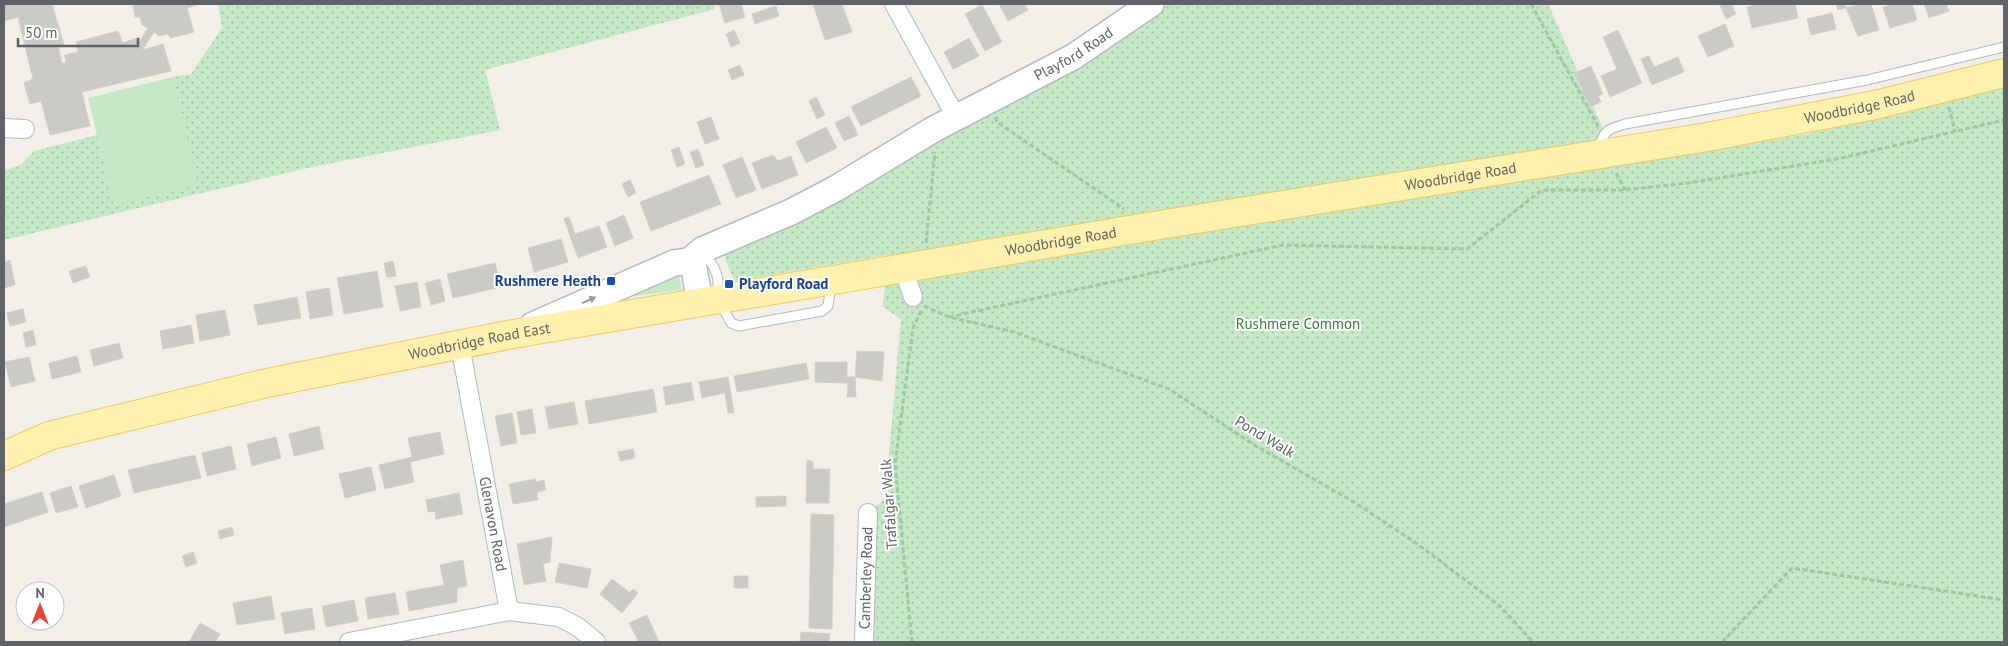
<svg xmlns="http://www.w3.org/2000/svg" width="2008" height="646" viewBox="0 0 2008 646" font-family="'PT Sans',sans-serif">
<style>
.grass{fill:#c5e8c5}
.park{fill:url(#park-dots)}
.building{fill:#cccac5;stroke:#d6d1c6}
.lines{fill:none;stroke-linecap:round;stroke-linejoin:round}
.lane-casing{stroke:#b5b8bc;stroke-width:11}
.street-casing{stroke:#b5b8bc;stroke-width:20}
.secondary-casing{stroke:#b6babf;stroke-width:28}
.primary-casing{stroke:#f2c960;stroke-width:30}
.path{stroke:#9cc7a9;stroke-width:3;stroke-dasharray:5 2.5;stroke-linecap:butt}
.lane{stroke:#fff;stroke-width:9}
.street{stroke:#fff;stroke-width:18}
.secondary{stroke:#fff;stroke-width:25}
.primary{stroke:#fff2af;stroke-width:28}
.oneway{fill:#979a9d}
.transit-dot{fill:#1a4fb4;stroke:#fff;stroke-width:2}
.labels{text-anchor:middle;stroke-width:4;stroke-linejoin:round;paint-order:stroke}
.street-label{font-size:15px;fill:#5f6368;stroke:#fff}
.transit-label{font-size:15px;font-weight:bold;fill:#164399;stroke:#fff;text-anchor:end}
.park-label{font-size:15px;fill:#348238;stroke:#fff}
</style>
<defs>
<pattern id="park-dots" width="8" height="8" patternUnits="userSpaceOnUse" patternTransform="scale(1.25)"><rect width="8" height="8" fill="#c5e8c5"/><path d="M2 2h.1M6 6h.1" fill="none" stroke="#a3c0a4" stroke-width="1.8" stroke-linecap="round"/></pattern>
</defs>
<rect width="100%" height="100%" fill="#f1efe8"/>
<g class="grass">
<polygon points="173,77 199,185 114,206 88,98"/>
<polygon points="678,275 681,282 681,290 612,299"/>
</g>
<g class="park">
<polygon points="218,4 713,4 715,9 485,70 500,130 312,167 4,240 4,171 22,164 34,151 97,135 114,205 198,185 173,77 191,74 222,28"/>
<polygon points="1168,4 1548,4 1619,165 1807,134 2004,88 2004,642 864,642 868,513 885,499 901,319 883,307 888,255 734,281 725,258 725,251 867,180 1109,45"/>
</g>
<g class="building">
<polygon points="4,4 52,4 64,45 58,46 62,63 66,63 65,55 78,52 76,42 118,31 123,43 139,37 140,41 148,28 142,25 140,17 135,17 133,4 199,4 187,8 194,32 170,38 168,34 159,36 154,32 142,50 163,44 171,71 82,92 90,126 50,135 41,101 30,104 24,83 33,79 18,17 4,21"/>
<polygon points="719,4 741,4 745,17 725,23"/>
<polygon points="813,4 842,4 852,32 825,40"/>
<polygon points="999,4 1025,4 1028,10 1008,21"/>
<polygon points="1722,4 1731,4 1736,14 1726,19 1720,5"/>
<polygon points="1760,4 1795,4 1798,18 1752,28 1747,7"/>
<polygon points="1836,4 1845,4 1846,8 1838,10"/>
<polygon points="1863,4 1871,4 1879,30 1858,36 1846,8"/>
<polygon points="1894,4 1912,4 1917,20 1890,28 1883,7"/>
<polygon points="1924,4 1946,4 1949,11 1929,18"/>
<polygon points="982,5 1002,42 985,51 965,14"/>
<polygon points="776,6 779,16 755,24 752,14"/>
<polygon points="1832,13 1836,29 1811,35 1807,19"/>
<polygon points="1725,24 1734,46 1708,57 1698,36"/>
<polygon points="734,30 740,43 731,47 726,34"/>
<polygon points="1618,30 1642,83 1610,97 1601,76 1617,69 1603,37"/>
<polygon points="969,38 979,56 953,69 944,52"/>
<polygon points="1649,56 1654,67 1678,57 1684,72 1652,85 1641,59"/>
<polygon points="740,65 744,75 732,80 728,70"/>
<polygon points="1591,66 1603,94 1598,96 1601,102 1590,107 1575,73"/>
<polygon points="911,77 921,96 861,126 851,107"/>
<polygon points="816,97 825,115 817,119 809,101"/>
<polygon points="849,116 858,135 844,141 835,123"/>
<polygon points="711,117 719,139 705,144 697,122"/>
<polygon points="826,127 837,148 806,163 796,142"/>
<polygon points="679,147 685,164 677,167 671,150"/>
<polygon points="698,149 704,165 696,168 690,152"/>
<polygon points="773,155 778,161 791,156 798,175 762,189 752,163"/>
<polygon points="742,157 756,190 736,198 723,165"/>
<polygon points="709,175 721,204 651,231 640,202"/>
<polygon points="630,180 636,193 628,197 622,184"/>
<polygon points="624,215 633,238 615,246 606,223"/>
<polygon points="569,217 575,234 599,226 607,247 578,258 564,219"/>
<polygon points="561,239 568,262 534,272 528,248"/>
<polygon points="10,260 15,285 4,288 4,262"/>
<polygon points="393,261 396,276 387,277 384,263"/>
<polygon points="495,263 501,287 453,298 447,274"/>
<polygon points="86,266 90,277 73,283 69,271"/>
<polygon points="377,271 383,307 344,314 337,278"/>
<polygon points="440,279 445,301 431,305 425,283"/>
<polygon points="417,282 421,307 400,311 395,286"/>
<polygon points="329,288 333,315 310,319 306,292"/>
<polygon points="297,297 301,318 258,325 254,305"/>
<polygon points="23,309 26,322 10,326 7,313"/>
<polygon points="225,310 230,335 200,341 196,315"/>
<polygon points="191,325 194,343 163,349 160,331"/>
<polygon points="33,330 36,345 26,347 23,333"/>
<polygon points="119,343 123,358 94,366 90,350"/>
<polygon points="857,351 884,352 882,381 855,377"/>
<polygon points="77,356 81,372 52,379 49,363"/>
<polygon points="29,357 35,381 11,387 5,362"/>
<polygon points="815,362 847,362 847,377 855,377 856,397 847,397 848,383 815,382"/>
<polygon points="806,363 809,379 737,392 734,376"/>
<polygon points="728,377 734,413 728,413 725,393 702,398 699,382"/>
<polygon points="691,382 694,400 666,405 663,387"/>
<polygon points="653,389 657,412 589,424 585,401"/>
<polygon points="574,402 578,424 549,429 545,407"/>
<polygon points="532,409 536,433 521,435 517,412"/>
<polygon points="512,413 517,443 501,446 495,416"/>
<polygon points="319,426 324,449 294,456 289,434"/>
<polygon points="440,432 444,454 410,462 414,482 385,489 379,465 412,457 408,438"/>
<polygon points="276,437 281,458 252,466 247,444"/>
<polygon points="231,446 236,469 207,476 202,453"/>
<polygon points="633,449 635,458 620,461 618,452"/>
<polygon points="195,455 201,478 134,493 128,470"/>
<polygon points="807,460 813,462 813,469 830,469 829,503 806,503"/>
<polygon points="371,467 376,490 345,498 339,474"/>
<polygon points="114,475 121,496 86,508 79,486"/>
<polygon points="535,479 536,482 544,480 546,490 537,492 538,500 513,504 509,484"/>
<polygon points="71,486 78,507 56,513 50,493"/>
<polygon points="42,492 48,512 4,527 4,504"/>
<polygon points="459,493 463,514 436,519 435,511 428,512 426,500"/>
<polygon points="786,496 786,506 756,507 756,497"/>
<polygon points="811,514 834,515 832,629 809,628"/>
<polygon points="232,527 234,535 220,539 218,531"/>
<polygon points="552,537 550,562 543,564 546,581 524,585 517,544"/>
<polygon points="193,552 197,563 186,567 182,556"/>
<polygon points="463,560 467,586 457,588 457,602 409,611 406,592 444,585 440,565"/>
<polygon points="559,563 591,569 587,588 555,582"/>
<rect x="734" y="576" width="14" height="12"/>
<polygon points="612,579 630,593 633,589 638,593 622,613 600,594"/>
<polygon points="395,593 399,614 368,619 365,598"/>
<polygon points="271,596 275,619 237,625 233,603"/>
<polygon points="354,600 358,621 326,627 322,606"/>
<polygon points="312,608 315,629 285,634 281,613"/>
<polygon points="647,615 659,642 639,642 629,623"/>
<polygon points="200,623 220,634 215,642 189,642"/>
<polygon points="801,632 830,634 829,642 800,642"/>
</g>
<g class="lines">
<defs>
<g id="lane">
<path d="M1598 151C1604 131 1605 130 1625 124L1867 80 2004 47"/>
<path d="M703 252C715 266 722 279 716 297"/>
<polyline points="720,302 731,323 739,326 822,311 828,306 831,284"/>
</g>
<g id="street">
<polyline points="894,4 956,117"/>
<polyline points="4,128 25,129"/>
<polyline points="903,268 913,297"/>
<path id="s1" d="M460 345 509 611"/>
<polyline points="349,642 509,611 559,617 578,627 596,642"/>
<path id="s2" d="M864 642 868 513"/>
</g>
<g id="secondary">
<path id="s3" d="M700 303 693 263 694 257 702 250 791 212 835 189 934 129 1073 57 1151 4"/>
<polyline points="533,325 674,263 689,261 693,263"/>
</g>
<g id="primary">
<path id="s4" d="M4 456 49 436 77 429 267 383 513 334 1147 227 1707 137 1875 105 2004 73"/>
</g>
</defs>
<use href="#lane" class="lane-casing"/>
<use href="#street" class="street-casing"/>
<use href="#secondary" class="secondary-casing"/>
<use href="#primary" class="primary-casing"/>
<g class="path">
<polyline points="1531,4 1598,126"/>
<polyline points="1949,107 1955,131"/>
<polyline points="995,117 997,122 1124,209"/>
<polyline points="1616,173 1625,190"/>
<polyline points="926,243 935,152"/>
<polyline points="924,306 949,317 1014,332 1169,389 1256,446 1354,502 1416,543 1500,606 1533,642"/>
<polyline points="949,317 1283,245 1467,249 1542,190 1625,190 1688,183 1837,159 2004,120"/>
<polyline points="912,642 895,464 913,328 921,311"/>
<polyline points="1722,642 1792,568 2004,600"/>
</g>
<use href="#lane" class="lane"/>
<use href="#street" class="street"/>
<use href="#secondary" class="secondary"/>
<use href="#primary" class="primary"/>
</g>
<defs><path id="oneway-solid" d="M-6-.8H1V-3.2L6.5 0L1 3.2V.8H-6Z" transform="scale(1.25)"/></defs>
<use class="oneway" href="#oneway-solid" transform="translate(589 300) rotate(-24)"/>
<g class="transit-dot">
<rect x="606" y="276" width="10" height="10" rx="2.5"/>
<rect x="724" y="279" width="10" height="10" rx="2.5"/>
</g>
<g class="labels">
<g class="street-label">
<text dy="5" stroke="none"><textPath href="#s3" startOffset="478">Playford Road</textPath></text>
<text dy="5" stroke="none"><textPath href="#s4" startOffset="1890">Woodbridge Road</textPath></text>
<text dy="5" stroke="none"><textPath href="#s4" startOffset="1485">Woodbridge Road</textPath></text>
<text dy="5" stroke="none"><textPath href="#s4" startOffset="1080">Woodbridge Road</textPath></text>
<text dy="5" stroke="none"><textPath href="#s4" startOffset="490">Woodbridge Road East</textPath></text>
<text transform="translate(1265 437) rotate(31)" y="5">Pond Walk</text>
<text transform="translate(889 504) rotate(-94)" y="5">Trafalgar Walk</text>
<text dy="5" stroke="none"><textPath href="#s1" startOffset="182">Glenavon Road</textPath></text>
<text dy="5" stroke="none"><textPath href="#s2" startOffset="64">Camberley Road</textPath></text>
</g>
<g class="transit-label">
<text x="601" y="286">Rushmere Heath</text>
<text x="739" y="289" text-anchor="start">Playford Road</text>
</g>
<g class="park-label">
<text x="1298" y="329">Rushmere Common</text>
</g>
</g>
<rect width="2008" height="646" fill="none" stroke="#5f6368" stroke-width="10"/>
<g transform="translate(40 606)"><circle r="24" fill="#ffffff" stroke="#bfc1c3"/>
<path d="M0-4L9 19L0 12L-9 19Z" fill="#ea4335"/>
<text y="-8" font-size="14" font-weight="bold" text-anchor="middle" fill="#5f6368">N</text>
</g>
<path d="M18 38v8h120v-8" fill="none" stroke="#5f6368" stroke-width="2.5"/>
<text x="25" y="38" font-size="15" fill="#5f6368" stroke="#ffffff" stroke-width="4" paint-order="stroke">50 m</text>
</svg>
